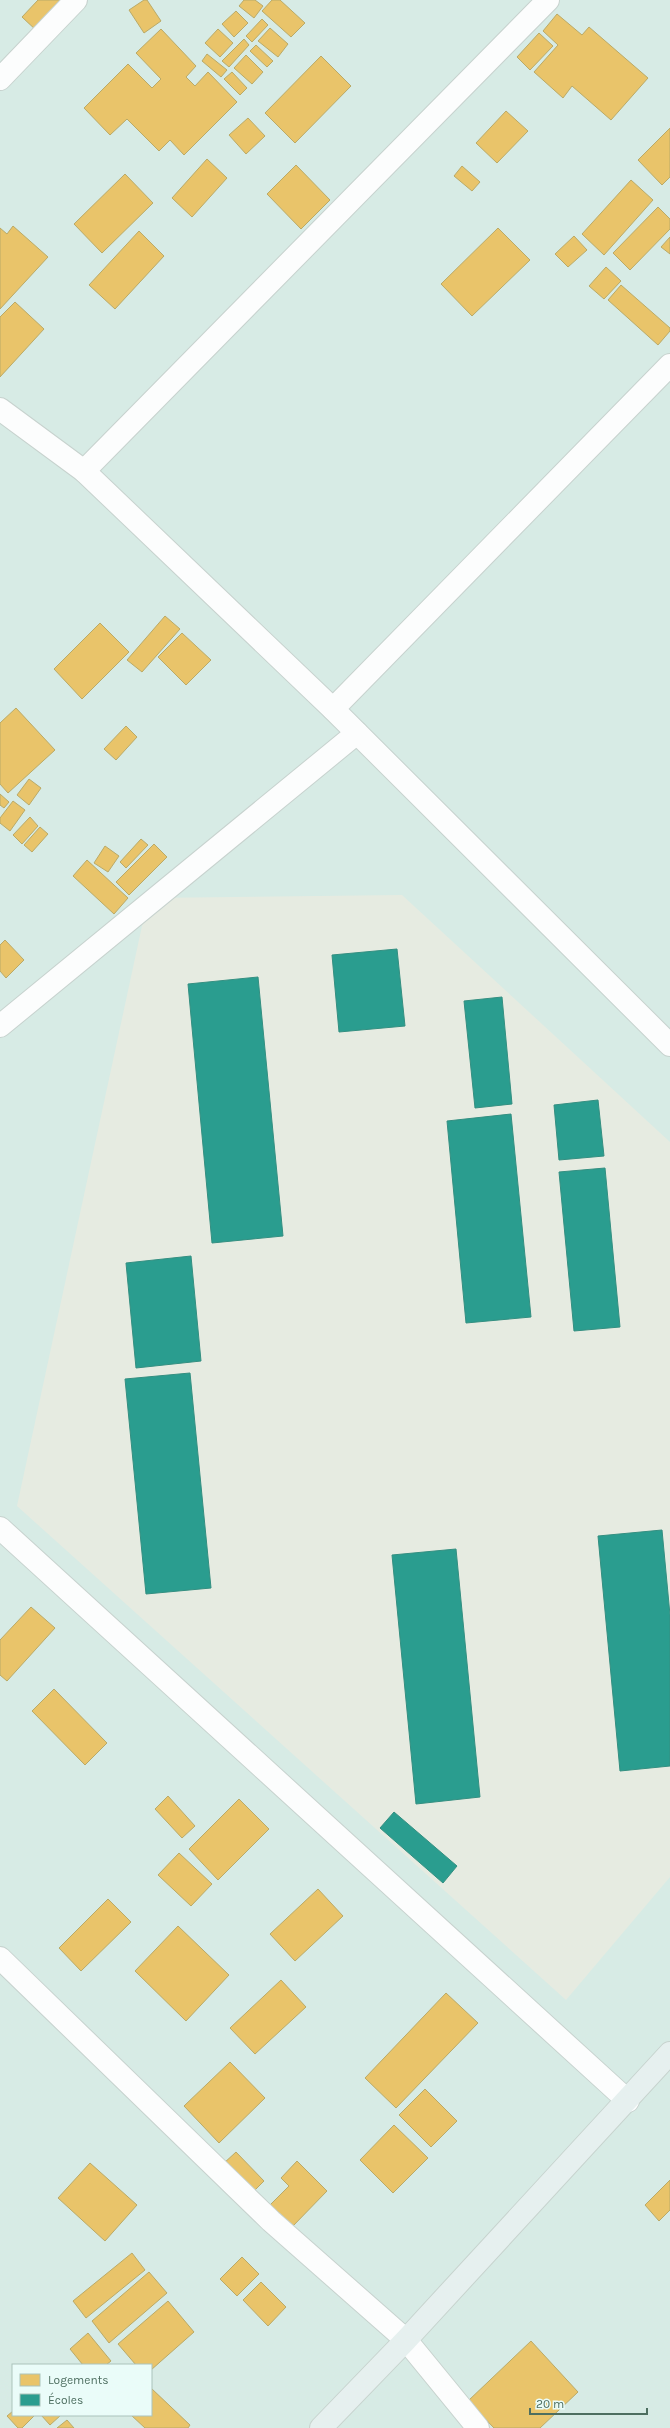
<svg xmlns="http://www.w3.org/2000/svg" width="670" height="2428" viewBox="0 0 670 2428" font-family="Karla,sans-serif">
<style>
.residential{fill:#d7ebe5;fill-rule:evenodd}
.education{fill:#e6ebe1}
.homes{fill:#e9c46a;stroke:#baaa67}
.schools{fill:#2a9d8f;stroke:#348f81}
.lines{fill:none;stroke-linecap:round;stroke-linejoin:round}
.minor-casing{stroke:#c7d2ce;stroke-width:24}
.primary-casing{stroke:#c7d3ce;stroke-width:24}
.minor{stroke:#fcfdfd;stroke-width:22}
.primary{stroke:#e6f0ef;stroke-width:22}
</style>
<rect width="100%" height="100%" fill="#eaf4f2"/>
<path class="residential" d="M0 0H670V2428H0ZM13 2365H151V2415H13Z"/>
<polygon class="education" points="402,895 670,1142 670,1877 566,2000 17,1506 148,898"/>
<g class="homes">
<polygon points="38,0 69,0 38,32 22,17"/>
<polygon points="144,0 147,0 161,21 144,33 129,10"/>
<polygon points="244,0 255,0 263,6 254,18 239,6"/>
<polygon points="272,0 280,0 305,23 291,37 262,11"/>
<polygon points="236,11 248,23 234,37 222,24"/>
<polygon points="557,14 582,35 589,27 648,78 611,120 572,86 563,98 534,72 558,45 543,31"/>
<polygon points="262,19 268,25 252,42 246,36"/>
<polygon points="270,28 288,44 278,57 258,41"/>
<polygon points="161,29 196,66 186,77 195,86 208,72 237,102 184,155 170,140 159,151 127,119 110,135 84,108 128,64 152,88 161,79 136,53"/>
<polygon points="218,29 233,43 220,57 205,43"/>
<polygon points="539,33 553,46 530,70 517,57"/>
<polygon points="244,39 249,45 229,67 222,61"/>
<polygon points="256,45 273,61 267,67 250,51"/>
<polygon points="207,54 227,70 221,77 202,61"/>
<polygon points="246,55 263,72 252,84 234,68"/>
<polygon points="321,56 351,86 295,143 265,113"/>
<polygon points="232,72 247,88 240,95 224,79"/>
<polygon points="506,111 528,131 497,163 476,143"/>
<polygon points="248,118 265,136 246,154 229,135"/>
<polygon points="670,128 670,177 662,185 638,160"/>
<polygon points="207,159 227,178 192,217 172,198"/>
<polygon points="296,165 330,200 301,229 267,194"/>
<polygon points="462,166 480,182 472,191 454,176"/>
<polygon points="125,174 153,203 102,253 74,224"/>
<polygon points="631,180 653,200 604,255 582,234"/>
<polygon points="658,207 670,219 670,229 630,270 613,253"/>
<polygon points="13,226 48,257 0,309 0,228 7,234"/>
<polygon points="498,228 530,260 472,316 441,284"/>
<polygon points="139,231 164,256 115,309 89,285"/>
<polygon points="574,236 587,250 568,267 555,254"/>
<polygon points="670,237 670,254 661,247"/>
<polygon points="606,267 621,281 604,299 589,286"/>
<polygon points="621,285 670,328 670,331 658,345 608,300"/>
<polygon points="15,302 44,329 0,377 0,317"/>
<polygon points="165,616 180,629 142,672 127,660"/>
<polygon points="100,623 129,652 82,699 54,669"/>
<polygon points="182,633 211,660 186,685 158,657"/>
<polygon points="16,708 55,750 8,793 0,784 0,723"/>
<polygon points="126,726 137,737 116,760 104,749"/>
<polygon points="29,779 41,788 29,805 17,795"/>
<polygon points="0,794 9,802 4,808 0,805"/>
<polygon points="13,801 25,810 10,831 0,823 0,818"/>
<polygon points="30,817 38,826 22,844 13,835"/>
<polygon points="40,827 48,834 32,852 24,845"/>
<polygon points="141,839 148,845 126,868 120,862"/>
<polygon points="154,844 167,857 129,895 116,882"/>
<polygon points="105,846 119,856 108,872 94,863"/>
<polygon points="87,860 128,898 114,914 73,876"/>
<polygon points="5,940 24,960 6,978 0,971 0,945"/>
<polygon points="31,1607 55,1628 7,1681 0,1675 0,1640"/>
<polygon points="54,1689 107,1743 85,1765 32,1711"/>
<polygon points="168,1796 195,1826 182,1838 155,1809"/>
<polygon points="239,1799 269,1829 218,1880 189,1849"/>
<polygon points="179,1853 212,1884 191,1906 158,1875"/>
<polygon points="318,1889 343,1916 295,1961 270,1934"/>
<polygon points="108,1899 131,1922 81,1971 59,1948"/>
<polygon points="178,1926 229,1975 186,2021 135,1971"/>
<polygon points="281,1980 306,2007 255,2054 230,2028"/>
<polygon points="446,1993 478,2023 396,2108 365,2078"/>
<polygon points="230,2062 265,2098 219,2143 184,2106"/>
<polygon points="425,2089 457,2121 431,2147 399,2115"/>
<polygon points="394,2125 428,2158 393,2193 360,2160"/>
<polygon points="236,2152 264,2181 251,2194 223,2164"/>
<polygon points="297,2161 327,2191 292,2227 270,2205 289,2186 281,2178"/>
<polygon points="90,2163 137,2205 105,2241 58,2198"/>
<polygon points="670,2180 670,2210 659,2221 645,2205"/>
<polygon points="132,2253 145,2270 86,2318 73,2301"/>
<polygon points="242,2257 259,2274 237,2296 220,2279"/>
<polygon points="149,2272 167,2293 109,2343 92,2321"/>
<polygon points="261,2282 286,2307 268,2326 243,2300"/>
<polygon points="168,2301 194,2332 151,2370 151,2365 136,2365 118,2344"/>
<polygon points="88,2333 111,2361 106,2365 83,2365 70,2349"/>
<polygon points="531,2341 578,2392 540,2428 494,2428 468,2401"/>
<polygon points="151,2388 190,2425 188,2428 145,2428 131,2415 151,2415"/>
<polygon points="13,2411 13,2415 35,2415 22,2428 18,2428 7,2416"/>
<polygon points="41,2415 61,2415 50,2425"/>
<polygon points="67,2420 74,2428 57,2428"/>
</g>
<g class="schools">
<polygon points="397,949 405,1026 339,1032 332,955"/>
<polygon points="258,977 283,1236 212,1243 188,984"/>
<polygon points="502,997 512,1104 475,1108 464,1001"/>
<polygon points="598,1100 604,1156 559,1160 554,1105"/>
<polygon points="511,1114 531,1317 466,1323 447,1121"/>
<polygon points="605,1168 620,1327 574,1331 559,1172"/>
<polygon points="191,1256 201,1361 136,1368 126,1263"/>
<polygon points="190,1373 211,1588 146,1594 125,1379"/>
<polygon points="662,1530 670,1615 670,1766 620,1771 598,1536"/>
<polygon points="456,1549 480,1797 416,1804 392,1555"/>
<polygon points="394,1812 457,1866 443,1883 380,1828"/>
</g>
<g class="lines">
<defs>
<g id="minor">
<polyline points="0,79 76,0"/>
<polyline points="0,409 84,471 333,709 670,1045"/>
<polyline points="84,471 548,0"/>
<polyline points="333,709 670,365"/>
<polyline points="0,1026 357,733"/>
<polyline points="0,1528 628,2101"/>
<polyline points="0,1958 271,2221 406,2340 478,2428"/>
</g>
<polyline id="primary" points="321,2428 406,2340 670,2053"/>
</defs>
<use href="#minor" class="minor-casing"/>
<use href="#primary" class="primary-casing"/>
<use href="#minor" class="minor"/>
<use href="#primary" class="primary"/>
</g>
<rect x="12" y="2364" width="140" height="52" fill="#eafcf9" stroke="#abc3bc"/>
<rect x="20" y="2374" width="20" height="12" fill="#e9c46a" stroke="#abc3bc"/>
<text x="48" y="2384" font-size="12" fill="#4d6e60">Logements</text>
<rect x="20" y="2394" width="20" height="12" fill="#2a9d8f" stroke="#abc3bc"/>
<text x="48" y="2404" font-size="12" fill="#4d6e60">Écoles</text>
<path d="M530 2408v6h117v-6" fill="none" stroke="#4d6e60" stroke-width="2"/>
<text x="536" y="2408" font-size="12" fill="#4d6e60" stroke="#eafcf9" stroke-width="3" paint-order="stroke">20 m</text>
</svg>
